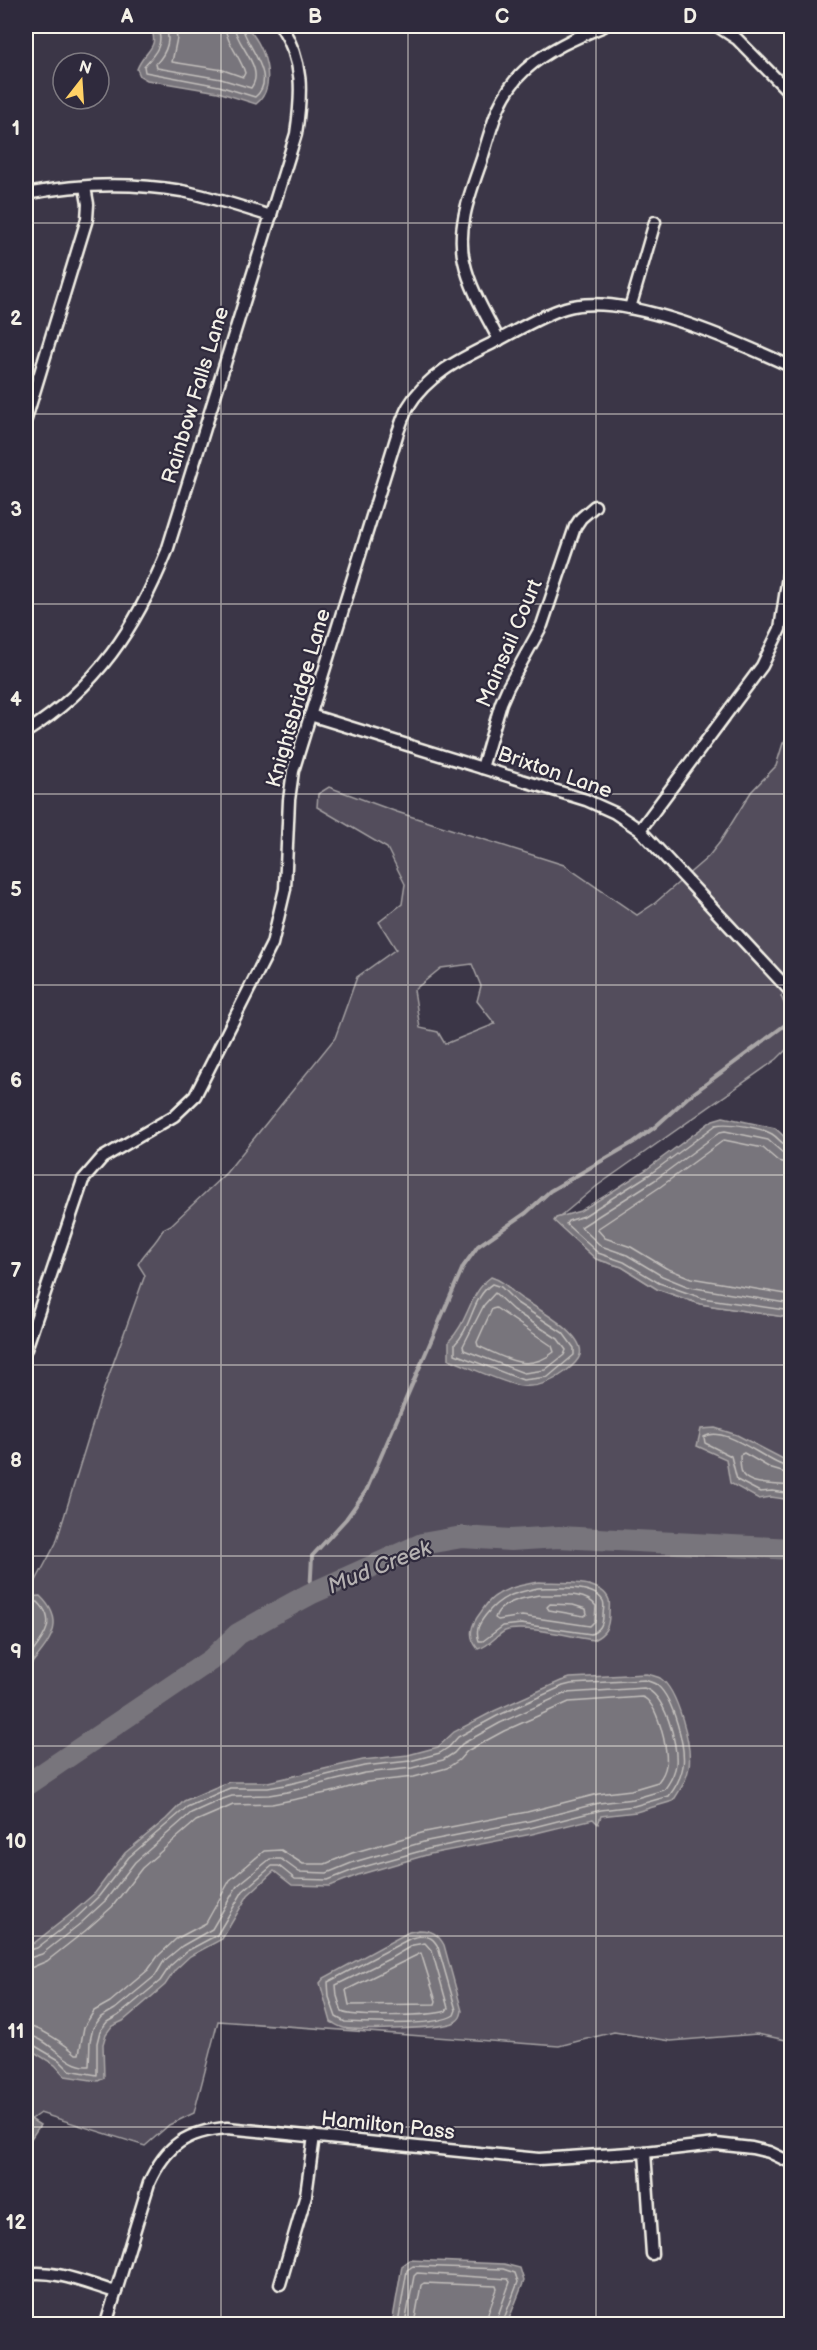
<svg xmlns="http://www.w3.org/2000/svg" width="817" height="2350" viewBox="0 0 817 2350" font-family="'Balsamiq Sans',sans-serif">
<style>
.green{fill:#534e5c;stroke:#a4a0a2;stroke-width:1.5;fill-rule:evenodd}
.water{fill:#78747b;stroke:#aaa6a7;stroke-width:1.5}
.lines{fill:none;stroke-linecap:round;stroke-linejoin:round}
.shore{stroke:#c2bfbc;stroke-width:1.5}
.stream{stroke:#aaa6a7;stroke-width:4}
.river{stroke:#78747b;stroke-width:22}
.street-casing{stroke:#f4f1e8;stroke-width:15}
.street{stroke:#2f2a3d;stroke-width:10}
.grid{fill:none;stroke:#f4f1e8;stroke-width:1.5;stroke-opacity:0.55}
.labels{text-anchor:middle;stroke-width:4.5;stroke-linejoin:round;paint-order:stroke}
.street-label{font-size:21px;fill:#f4f1e8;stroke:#2f2a3d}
.water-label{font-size:22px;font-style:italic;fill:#b6b2b2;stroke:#2f2a3d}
.neatline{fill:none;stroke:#f4f1e8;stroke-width:2}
.grid-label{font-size:20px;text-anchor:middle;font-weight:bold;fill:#f4f1e8}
</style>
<rect width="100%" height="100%" fill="#3b3647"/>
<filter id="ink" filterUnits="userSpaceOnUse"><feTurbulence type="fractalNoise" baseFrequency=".0167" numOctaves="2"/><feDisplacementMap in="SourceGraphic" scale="12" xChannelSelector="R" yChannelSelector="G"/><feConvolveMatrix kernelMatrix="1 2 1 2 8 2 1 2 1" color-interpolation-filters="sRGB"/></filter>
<g filter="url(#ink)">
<path class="green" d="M791 732 792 987 781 996 791 1020V1045L777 1059 597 1186 555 1221 596 1259 622 1267 657 1289 700 1304 791 1318V2041L757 2034 671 2041 614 2032 559 2046 218 2021 194 2113 169 2125 145 2146 40 2113 26 2123V1594L30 1592 56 1543 100 1400 145 1275 138 1264C145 1251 158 1242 163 1229L171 1225 226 1173 335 1038 357 977 396 949 379 922 402 904 405 884 387 848 317 807 318 794 329 787 397 812 564 865 637 915 655 903 708 857 720 842 751 792 776 766 783 743ZM472 964 481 986 477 1001 495 1024 445 1044 438 1032 420 1028 414 990 441 968Z"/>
<g class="water">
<path d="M150 26H245C264 42 279 86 256 104L218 92 147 80 140 76 137 69C144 50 161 49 150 26Z"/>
<polygon points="723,1117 775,1128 791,1143 791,1318 700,1304 657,1289 622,1267 596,1259 554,1221 556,1218 580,1211 610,1193 647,1169 713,1120"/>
<path d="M491 1277C507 1282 510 1292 524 1300 538 1309 586 1335 580 1355 578 1362 570 1368 565 1372 552 1382 539 1388 522 1386 504 1384 467 1366 449 1359V1341C468 1323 469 1293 491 1277Z"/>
<polygon points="715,1428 737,1435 791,1463 791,1500 771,1497 759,1499 730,1483 726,1459 697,1446 701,1429"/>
<path d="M538 1582C556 1583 601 1578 609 1600 610 1604 609 1610 609 1614 609 1628 605 1634 593 1640 573 1637 522 1624 505 1631 495 1636 490 1646 478 1649 467 1636 471 1625 481 1612 486 1605 489 1599 497 1595 509 1587 524 1585 538 1582Z"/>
<path d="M40 1596C70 1625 46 1644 26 1671V1597Z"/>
<path d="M646 1674C650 1675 656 1676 660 1678 678 1690 692 1746 689 1767 687 1780 680 1790 673 1801L636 1812 601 1816 598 1824 593 1819 532 1834 430 1854 358 1875 330 1886 292 1885 274 1871 248 1895 222 1939 190 1956 175 1970 165 1985 123 2021 112 2026 106 2034 103 2044 104 2078 98 2081 65 2076 55 2065 26 2047V1946L34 1943 71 1914 95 1893 125 1853 166 1819 184 1801 214 1788 229 1782H268L363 1760 408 1755 438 1747 454 1732 494 1711 561 1681 570 1678Z"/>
<path d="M419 1930C432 1930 438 1934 444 1945L462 2011C461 2016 460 2019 455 2022 444 2029 358 2031 344 2028 340 2027 335 2024 331 2022L320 1983 324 1978 409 1932Z"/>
<polygon points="26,2116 40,2125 26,2146"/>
<polygon points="410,2260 504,2264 520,2268 524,2281 507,2324 392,2324 402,2266"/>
</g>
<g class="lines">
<g class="shore">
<path d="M157 26C165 43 156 53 144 66L145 72 219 86 255 97C279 77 245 45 242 26"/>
<path d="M165 26C172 40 166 53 156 64L157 68 221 79 251 88C266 68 236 45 234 26"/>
<path d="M175 26 177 38 172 62 223 70 243 77 245 73C241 57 226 43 225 26"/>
<path d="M792 1147C782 1146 780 1139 772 1134 762 1128 728 1122 716 1125L650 1174 584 1216 568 1221 566 1224 598 1253 624 1262 659 1283 702 1298 792 1311"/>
<polyline points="792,1155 783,1153 768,1140 725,1131 720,1132 655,1180 581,1227 601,1246 627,1255 662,1276 689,1287 792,1304"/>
<polyline points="792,1164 778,1161 763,1148 724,1140 660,1187 597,1229 605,1238 631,1247 666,1268 691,1278 792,1295"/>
<path d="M492 1284 501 1287 517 1303 563 1333 574 1348V1355L548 1377 523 1380 455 1354V1344C472 1327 472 1297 492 1284Z"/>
<polygon points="495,1293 513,1310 558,1339 566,1350 564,1355 545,1370 524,1373 464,1350 463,1346 484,1305"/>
<path d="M496 1308 552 1346 554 1352C527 1374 505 1357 478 1346L477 1342 492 1309Z"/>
<path d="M792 1468C768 1465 726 1423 704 1437L705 1443 731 1456 737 1480 760 1492 772 1491 792 1494"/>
<path d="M792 1475 772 1469 744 1453 740 1455C740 1460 740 1471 743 1475 751 1486 779 1484 792 1486"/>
<path d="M538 1588C553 1588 594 1584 603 1601 605 1605 603 1611 603 1615 603 1625 600 1630 591 1634L521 1624 503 1626 483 1641H479C475 1630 479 1624 485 1616 500 1596 514 1593 538 1588Z"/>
<path d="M539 1595C556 1596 584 1590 596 1606L595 1621 590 1626 522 1616 498 1620 495 1618C499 1602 524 1598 539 1595Z"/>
<path d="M26 1602H38C60 1624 40 1641 26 1661"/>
<polygon points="550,1604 573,1605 586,1609 587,1614 584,1616 549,1610 547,1607"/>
<path d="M420 1936C430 1936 434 1939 438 1947L456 2010 454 2015C436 2027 369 2023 345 2022L336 2017 329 1997 328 1982 411 1938Z"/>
<path d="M425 1943 432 1951 448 2008 446 2011C432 2016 353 2018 342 2012L337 1996 336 1985 389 1959 413 1945Z"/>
<path d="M26 1951 37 1948 76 1918 99 1896 129 1857 187 1807 216 1794 230 1788H268L285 1785 364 1766 410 1761 440 1753 449 1747 458 1737 497 1716 563 1686 571 1684 645 1680C650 1682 654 1682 658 1686 673 1699 686 1747 683 1766 681 1778 676 1787 669 1796L634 1806 601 1810 530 1828 428 1849 356 1869 328 1880 295 1879 279 1866H272L243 1891 217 1935 187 1951 170 1966 160 1981 119 2015 107 2022 100 2031 97 2043V2075L69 2070 59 2060 30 2043H26"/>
<polygon points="421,1953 436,2001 435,2004 349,2005 346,1990"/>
<path d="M26 1959 42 1954 81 1923 105 1901 135 1862 191 1813 220 1800 232 1796 269 1795 287 1792 365 1773 412 1768 443 1760 454 1753 462 1744 500 1723 566 1693 644 1688C665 1694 678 1743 676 1764 675 1774 670 1782 664 1790L633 1799 599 1803 529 1821 427 1841 354 1862 327 1873 299 1872 281 1859H270L237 1886 212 1929 182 1946 164 1961 155 1976 115 2009 101 2017 93 2028 90 2041 89 2066C65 2068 50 2037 26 2035"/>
<path d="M26 1968 33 1967 47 1961 85 1931 112 1907 142 1868 196 1821 224 1809 233 1805 272 1804 336 1791 367 1782 414 1777 447 1768 459 1760 467 1751 504 1731 569 1702 642 1697C657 1701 669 1751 666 1765 665 1772 662 1777 658 1782L631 1790 598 1794 527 1812 425 1832 352 1853 325 1864H303L281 1850 264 1851 230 1880 206 1923 176 1939 158 1956 148 1970 110 2002 94 2011 84 2027 79 2054H76C65 2044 40 2027 26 2026"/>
<polyline points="398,2324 407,2270 413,2266 503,2269 515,2273 518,2282 502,2324"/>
<polyline points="405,2324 414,2276 417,2273 508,2279 510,2282 495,2324"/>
<polyline points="414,2324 421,2285 424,2283 496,2286 497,2289 487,2316 486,2324"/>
</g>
<polyline class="stream" points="310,1594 312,1556 346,1519 366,1491 463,1267 478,1246 526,1213 550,1191 634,1142 655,1127 687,1098 785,1025"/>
<polyline class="river" points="26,1785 212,1659 238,1634 275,1613 310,1594 422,1544 462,1537 511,1540 559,1537 792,1549"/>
<defs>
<g id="street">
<polyline points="717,26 737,39 792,95"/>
<path d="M26 194C76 184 130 182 182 191 212 197 241 207 271 216"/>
<polyline points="630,308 655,222"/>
<path d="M499 340C486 315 470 289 464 261 456 227 471 191 482 159 487 142 492 124 499 107 505 94 514 80 525 70 547 50 577 37 604 26"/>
<polyline points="26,419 87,219 88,204 85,187"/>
<polyline points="310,715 586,800 615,813 640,830 792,993"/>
<path d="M26 732C97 687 136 628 167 551L296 134C302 93 304 62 281 26"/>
<polyline points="482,768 501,703 508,687 542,625 575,527 581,518 595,506"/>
<polyline points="640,830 762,666 780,629 792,549"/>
<path d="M26 1349 83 1180 102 1158 174 1116 195 1096 272 944 285 889 289 800 293 771 398 432C401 424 404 414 408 407 426 376 460 359 491 344 515 332 539 316 565 308 623 290 738 342 792 367"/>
<polyline points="645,2152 652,2254"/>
<path d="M26 2274C55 2269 88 2284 116 2292"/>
<polyline points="280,2284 306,2195 314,2136"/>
<path d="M106 2324 149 2183C166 2145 187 2131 227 2128L539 2159 645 2152 716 2144 752 2148 769 2152 792 2163"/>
</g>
</defs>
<use href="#street" class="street-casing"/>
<use href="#street" class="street"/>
</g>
</g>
<path class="grid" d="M221 26V2324M408 26V2324M596 26V2324M26 223H792M26 414H792M26 604H792M26 794H792M26 985H792M26 1175H792M26 1365H792M26 1556H792M26 1746H792M26 1936H792M26 2127H792"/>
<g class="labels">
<g class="street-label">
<text transform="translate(195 395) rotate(-73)" y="7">Rainbow Falls Lane</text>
<text transform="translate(509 643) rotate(-67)" y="7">Mainsail Court</text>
<text transform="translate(298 698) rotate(-74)" y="7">Knightsbridge Lane</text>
<text transform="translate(555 772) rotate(19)" y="7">Brixton Lane</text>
<text transform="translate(388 2125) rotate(6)" y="7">Hamilton Pass</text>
</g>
<g class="water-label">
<text transform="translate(379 1566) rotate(-22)" y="8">Mud Creek</text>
</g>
</g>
<rect width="817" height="2350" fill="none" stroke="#2f2a3d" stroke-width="66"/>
<g transform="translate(81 81) rotate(17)"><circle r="28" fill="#2f2a3d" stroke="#7e7a81" stroke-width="1.5"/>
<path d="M0-4.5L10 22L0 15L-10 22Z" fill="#ffd166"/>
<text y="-9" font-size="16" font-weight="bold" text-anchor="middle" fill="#f4f1e8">N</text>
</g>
<rect x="33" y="33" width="751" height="2284" class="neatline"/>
<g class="grid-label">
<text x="127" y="23">A</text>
<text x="315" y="23">B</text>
<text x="502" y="23">C</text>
<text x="690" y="23">D</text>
<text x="16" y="135">1</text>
<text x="16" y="325">2</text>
<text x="16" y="516">3</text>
<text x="16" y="706">4</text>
<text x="16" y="896">5</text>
<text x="16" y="1087">6</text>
<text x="16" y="1277">7</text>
<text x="16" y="1467">8</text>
<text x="16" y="1658">9</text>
<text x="16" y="1848">10</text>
<text x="16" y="2038">11</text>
<text x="16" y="2229">12</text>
</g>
</svg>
